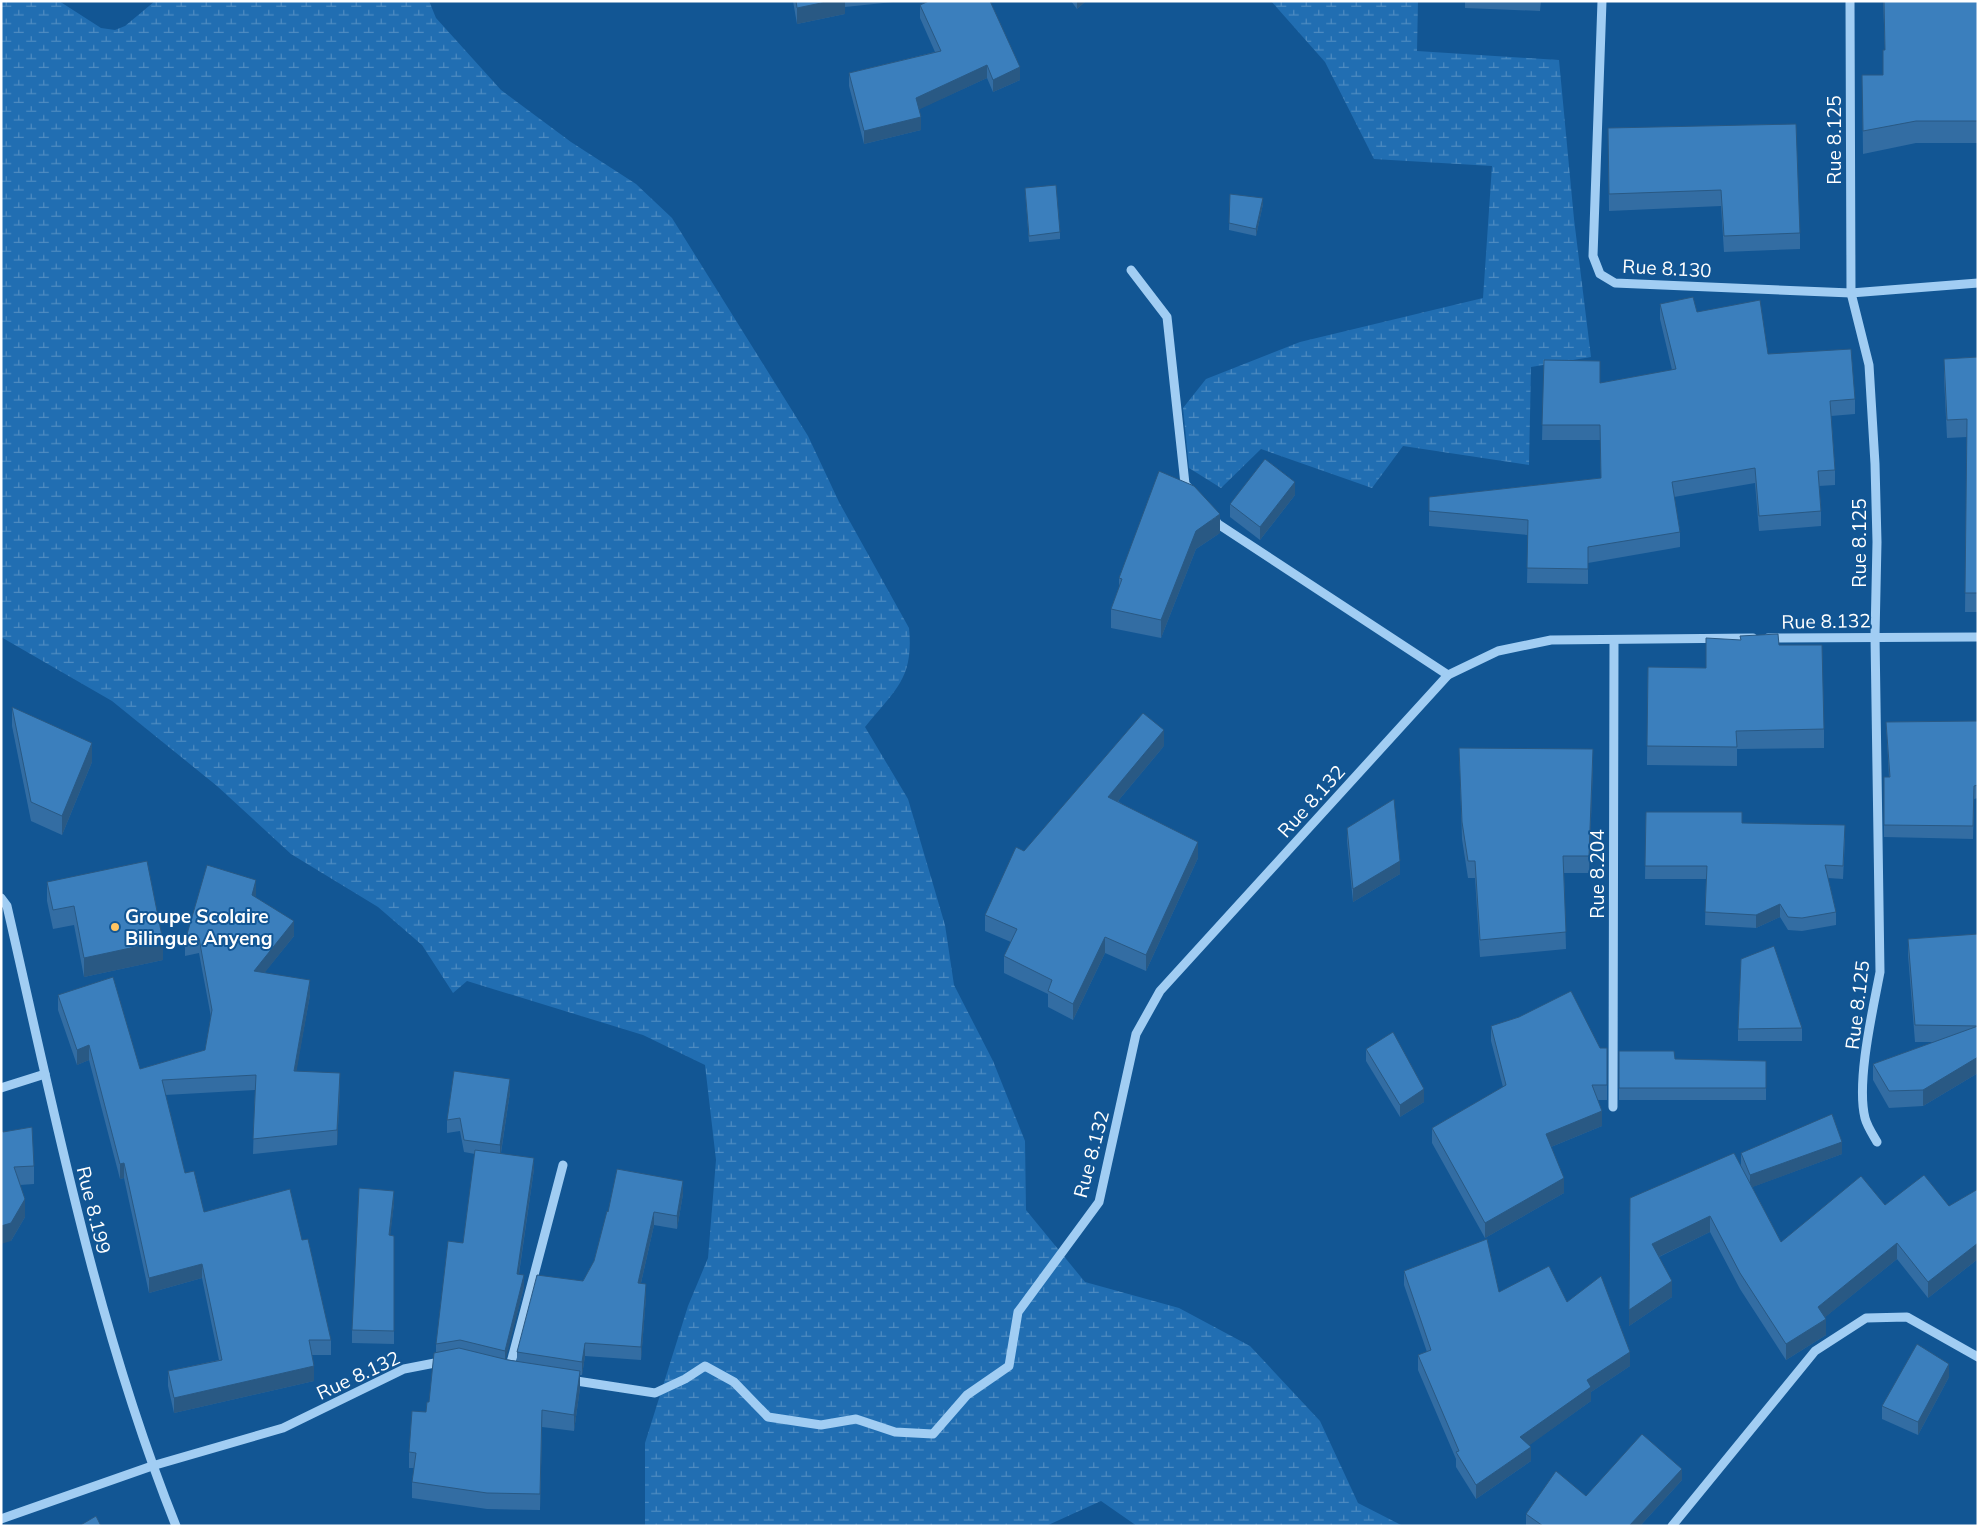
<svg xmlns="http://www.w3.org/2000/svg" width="1979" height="1527" viewBox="0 0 1979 1527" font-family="Mulish,sans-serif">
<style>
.wetland{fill:url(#wetland-marsh)}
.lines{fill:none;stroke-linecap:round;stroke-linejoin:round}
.minor{stroke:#a1cdf3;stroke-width:9}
.wall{fill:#336da3}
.shaded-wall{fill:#295984}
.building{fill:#3b7fbd;stroke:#295984}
.poi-dot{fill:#ffc562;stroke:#125694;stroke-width:2}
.labels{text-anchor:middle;stroke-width:4;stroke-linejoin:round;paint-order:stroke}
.street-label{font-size:19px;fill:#fff;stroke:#125694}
.poi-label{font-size:19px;font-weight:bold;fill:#fff;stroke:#125694;text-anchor:start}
</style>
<defs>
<pattern id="wetland-marsh" width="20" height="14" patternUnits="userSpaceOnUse" patternTransform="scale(1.25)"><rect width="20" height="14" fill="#216eb2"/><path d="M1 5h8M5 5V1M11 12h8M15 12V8" fill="none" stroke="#4d8bc1"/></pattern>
</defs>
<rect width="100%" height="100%" fill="#125694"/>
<g class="wetland">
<path d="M1 1H59L101 28 115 30 125 26 155 1H429L436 18 501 90 571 142 636 184 672 218 808 436 839 502 909 628C914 679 895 690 865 727L908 799 945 925 954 985 993 1061 1025 1141 1026 1210 1085 1282 1179 1308 1250 1346 1320 1421 1358 1503 1403 1526H1137L1101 1501 1046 1526H645V1443L688 1306 708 1258 716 1160 705 1065 643 1035 467 981 453 993 422 945 378 907 291 854 217 786 112 701 1 637Z"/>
<polygon points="1271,1 1418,1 1417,51 1559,60 1574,219 1591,357 1531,367 1529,465 1403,446 1372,488 1261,449 1221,488 1189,468 1183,408 1206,379 1300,342 1483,298 1492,166 1374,159 1325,62"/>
</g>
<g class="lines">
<g class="minor">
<polyline points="1602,1 1593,256 1600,274 1615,283 1851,293 1978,283"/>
<path d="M1850 1 1851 293 1869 365 1875 464 1877 542 1875 636 1880 972C1873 1009 1856 1082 1865 1118 1867 1126 1873 1135 1877 1142"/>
<polyline points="1131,270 1167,317 1185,484 1191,491"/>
<polyline points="1212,516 1218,524 1448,675"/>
<polyline points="1768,638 1978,637"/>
<path d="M1 898 7 906C55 1115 96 1326 176 1526"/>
<polyline points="1,1088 45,1074"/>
<polyline points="1613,1107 1614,640"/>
<polyline points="509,1370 563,1165"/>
<polyline points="570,1380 655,1393 685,1379 705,1366 734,1382 768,1417 821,1425 856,1419 895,1432 933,1434 967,1395 1009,1366 1018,1312 1099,1202 1136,1034 1160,991 1448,675 1498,651 1551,640 1753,638"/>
<polyline points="1,1519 152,1466 283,1428 404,1369 445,1361"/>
<polyline points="1672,1526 1815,1351 1866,1318 1907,1317 1978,1357"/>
</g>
</g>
<g class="wall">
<polygon points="793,1 903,1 845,7 845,14 797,24"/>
<polygon points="1071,1 1086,1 1077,9"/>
<polygon points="1465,1 1541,1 1540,11 1465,8"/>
<polygon points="1883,1 1978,1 1978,143 1916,143 1863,154 1862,75 1883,75 1885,50"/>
<polygon points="920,5 1020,80 993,92 987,78 919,109 921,130 864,144 849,86 849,73 935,52 920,18"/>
<polygon points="1608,128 1800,233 1800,249 1724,252 1721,206 1609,211"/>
<polygon points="1025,188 1060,232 1060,239 1029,242"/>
<polygon points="1230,194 1263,204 1256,236 1229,230"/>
<polygon points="1660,304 1697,312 1768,354 1855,399 1855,414 1831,416 1835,470 1835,485 1819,486 1821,511 1821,526 1759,531 1755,483 1674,497 1680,532 1680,547 1588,563 1588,584 1527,583 1528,535 1429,526 1429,497 1601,478 1600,440 1542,440 1544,360 1600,383 1672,370 1660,319"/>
<polygon points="1978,357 1978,612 1965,612 1967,437 1947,438 1944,378 1944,359"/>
<polygon points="1295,495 1260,540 1230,517 1230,504"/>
<polygon points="1220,533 1196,549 1161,638 1111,628 1111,609 1119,588 1119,578"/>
<polygon points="1779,645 1824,729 1824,748 1737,749 1737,766 1647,765 1648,667 1706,668"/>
<polygon points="12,707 92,762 62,835 31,821 12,726"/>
<polygon points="1978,721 1978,798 1974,799 1973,839 1884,837 1884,777 1889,777 1886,722"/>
<polygon points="1164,746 1118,801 1198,858 1146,971 1105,953 1073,1020 1048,1007 1048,994 1004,973 1004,956 1011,942 985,931 985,915 1024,851"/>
<polygon points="1459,748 1593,766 1589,873 1564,873 1566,949 1480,957 1475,878 1468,878 1462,839"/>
<polygon points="1646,812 1742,823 1845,838 1843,879 1828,878 1836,912 1836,925 1802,931 1788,930 1780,917 1756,928 1705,925 1706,879 1645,879"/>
<polygon points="1347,828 1400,874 1353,902 1347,841"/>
<polygon points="47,882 163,960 84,977 74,925 53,929 47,901"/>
<polygon points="256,895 255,897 294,936 264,973 310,995 296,1071 340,1088 337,1145 253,1154 255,1090 165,1095 185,1173 204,1212 302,1240 331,1340 331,1355 312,1355 314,1381 174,1413 168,1386 168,1371 219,1360 202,1278 149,1293 124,1178 120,1179 89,1060 77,1065 58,1010 58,995 140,1069 205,1050 211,1017 199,953 185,956 185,941"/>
<polygon points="1978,934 1978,1073 1923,1106 1889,1108 1873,1080 1873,1064 1934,1042 1915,1042 1908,955 1908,939"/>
<polygon points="1491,1026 1600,1048 1607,1048 1607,1100 1597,1100 1602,1126 1551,1147 1564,1193 1485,1238 1432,1143 1432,1128 1503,1087 1491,1041"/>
<polygon points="1802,1028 1802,1041 1738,1041 1738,1029"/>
<polygon points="1366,1049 1424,1102 1400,1117 1366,1061"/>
<polygon points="1619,1051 1675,1059 1766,1061 1766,1100 1619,1100"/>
<polygon points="510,1092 501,1153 534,1169 519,1274 524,1287 505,1359 517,1361 517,1352 583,1281 594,1261 608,1212 683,1194 677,1229 654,1225 641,1283 646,1296 641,1360 585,1356 582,1375 580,1375 580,1388 574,1431 542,1427 540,1510 487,1509 412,1498 412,1482 414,1468 409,1468 409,1452 426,1412 429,1402 436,1353 436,1344 463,1243 475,1154 464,1152 460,1131 447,1133 447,1120"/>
<polygon points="3,1132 34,1166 34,1184 20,1185 25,1217 11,1241"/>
<polygon points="1741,1153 1842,1154 1752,1187 1781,1242 1885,1205 1949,1206 1978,1189 1978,1259 1928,1298 1897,1259 1825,1317 1826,1335 1786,1360 1740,1289 1710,1232 1659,1257 1672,1297 1629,1326 1630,1198 1741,1165"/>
<polygon points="394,1203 390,1235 394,1236 394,1344 352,1343 352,1330"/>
<polygon points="1404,1271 1499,1292 1567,1302 1630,1366 1591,1392 1591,1401 1529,1445 1531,1461 1476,1499 1456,1467 1456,1459 1418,1370 1418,1355 1427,1352 1404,1285"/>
<polygon points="1949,1377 1918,1435 1882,1419 1882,1406"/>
<polygon points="1682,1480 1640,1526 1526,1525 1526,1514 1586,1496"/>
</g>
<g class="shaded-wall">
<polygon points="831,1 845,1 845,14 797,24 797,8"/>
<polygon points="1077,1 1086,1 1077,9"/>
<polygon points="987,65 987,78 916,111 916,98"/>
<polygon points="1020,67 1020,80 993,92 993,80"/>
<polygon points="921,117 921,130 864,144 864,131"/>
<polygon points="1263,198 1263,204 1256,236 1256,229"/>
<polygon points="1295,482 1295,495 1260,540 1260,527"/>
<polygon points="1220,514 1220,533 1196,549 1161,638 1161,620 1196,531"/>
<polygon points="1164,730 1164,746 1108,813 1108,797"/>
<polygon points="92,743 92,762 62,835 62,816"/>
<polygon points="1593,749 1593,766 1589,873 1589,856"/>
<polygon points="1198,842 1198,858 1146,971 1146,955"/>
<polygon points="1400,861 1400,874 1353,902 1353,889"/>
<polygon points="256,880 256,895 252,910 252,895"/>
<polygon points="1780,904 1780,917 1756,928 1756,915"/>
<polygon points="294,921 294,936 254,986 254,971"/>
<polygon points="1105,937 1105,953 1073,1020 1073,1004"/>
<polygon points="163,941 163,960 84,977 84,958"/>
<polygon points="310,980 310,995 294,1086 294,1071"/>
<rect x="1" y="1000" width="1" height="13"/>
<polygon points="89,1045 89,1060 77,1065 77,1050"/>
<polygon points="1978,1057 1978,1073 1923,1106 1923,1090"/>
<polygon points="340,1073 340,1088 337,1145 337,1130"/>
<polygon points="510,1079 510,1092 500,1158 500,1145"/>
<polygon points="1424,1089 1424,1102 1400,1117 1400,1105"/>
<polygon points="1602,1111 1602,1126 1546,1149 1546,1134"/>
<polygon points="1842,1142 1842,1154 1750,1188 1750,1175"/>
<polygon points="534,1158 534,1169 517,1286 517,1274"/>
<polygon points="124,1163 124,1178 120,1179 120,1164"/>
<polygon points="1564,1178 1564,1193 1485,1238 1485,1223"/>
<polygon points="683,1181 683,1194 677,1229 677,1216"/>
<polygon points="394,1191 394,1203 389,1248 389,1235"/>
<polygon points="25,1199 25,1217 11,1241 1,1244 1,1226"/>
<polygon points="654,1212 654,1225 638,1296 638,1283"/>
<polygon points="1710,1216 1710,1232 1652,1260 1652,1244"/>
<polygon points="1897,1243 1897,1259 1818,1323 1818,1307"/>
<polygon points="1978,1243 1978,1259 1928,1298 1928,1282"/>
<polygon points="202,1264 202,1278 149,1293 149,1278"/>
<polygon points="524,1275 524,1287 505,1362 505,1351"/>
<polygon points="1672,1281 1672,1297 1629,1326 1629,1310"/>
<polygon points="646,1284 646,1296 641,1360 641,1347"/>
<polygon points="1826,1319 1826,1335 1786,1360 1786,1344"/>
<polygon points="585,1343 585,1356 582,1375 582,1362"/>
<polygon points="1630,1352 1630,1366 1591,1392 1591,1401 1520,1452 1520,1437 1587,1380"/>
<polygon points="1949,1364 1949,1377 1918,1435 1918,1422"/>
<polygon points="314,1366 314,1381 174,1413 174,1398"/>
<polygon points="580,1371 580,1388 574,1431 574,1415"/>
<polygon points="542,1410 542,1427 540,1510 540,1494"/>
<polygon points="1531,1447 1531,1461 1476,1499 1476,1485"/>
<polygon points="1682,1469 1682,1480 1640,1526 1629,1526"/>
</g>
<g class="building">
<polygon points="796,1 831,1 797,8"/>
<polygon points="929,1 990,1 1020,67 993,80 987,65 916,98 921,117 864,131 849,73 941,51 920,5"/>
<polygon points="1884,1 1978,1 1978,121 1916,121 1863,131 1862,75 1883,75 1883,50 1885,50"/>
<polygon points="1796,124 1800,233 1724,236 1721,190 1609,194 1608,128"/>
<polygon points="1056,185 1060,232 1029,236 1025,188"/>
<polygon points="1230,194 1263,198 1256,229 1229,223"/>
<polygon points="1693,297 1697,312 1760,300 1768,354 1851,349 1855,399 1830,401 1835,470 1818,471 1821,511 1759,516 1755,468 1672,482 1680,532 1588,547 1588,569 1527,568 1528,520 1429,511 1429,497 1601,478 1600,425 1542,425 1544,360 1600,361 1600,383 1676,369 1660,304"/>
<polygon points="1978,357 1978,593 1965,593 1967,419 1947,420 1944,359"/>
<polygon points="1265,459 1295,482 1260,527 1230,504"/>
<polygon points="1159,471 1194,486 1220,514 1196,531 1161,620 1111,609 1122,579 1119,578"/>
<polygon points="1778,634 1779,645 1822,645 1824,729 1736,731 1737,747 1647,746 1648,667 1706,668 1706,638 1741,640 1740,636"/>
<polygon points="12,707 92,743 62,816 31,802"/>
<polygon points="1143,713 1164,730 1108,797 1198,842 1146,955 1105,937 1073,1004 1048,991 1052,980 1004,956 1017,929 985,915 1016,847 1024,851"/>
<polygon points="1978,721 1978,785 1974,786 1973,826 1884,825 1884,777 1890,777 1886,722"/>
<polygon points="1459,748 1593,749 1589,856 1563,856 1566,932 1480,940 1475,861 1468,861 1462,822"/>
<polygon points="1394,799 1400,861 1353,889 1347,828"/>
<polygon points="1646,812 1742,812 1742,823 1845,825 1843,866 1825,865 1836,912 1802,918 1788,917 1780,904 1756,915 1705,912 1707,866 1645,866"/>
<polygon points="147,861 163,941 84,958 74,906 53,910 47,882"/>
<polygon points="207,865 256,880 252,895 294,921 254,971 310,980 294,1071 340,1073 337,1130 253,1139 256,1075 162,1080 185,1173 194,1171 204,1212 290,1189 302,1240 308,1239 331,1340 309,1340 314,1366 174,1398 168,1371 222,1360 202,1264 149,1278 124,1163 120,1164 89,1045 77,1050 58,995 113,977 140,1069 205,1050 212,1010 199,938 185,941"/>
<polygon points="1978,934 1978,1026 1915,1025 1908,939"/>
<polygon points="1774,946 1802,1028 1738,1029 1741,959"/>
<polygon points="1571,991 1600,1048 1607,1048 1607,1085 1592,1085 1602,1111 1546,1134 1564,1178 1485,1223 1432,1128 1506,1085 1491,1026 1519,1017"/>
<polygon points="1978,1026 1978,1057 1923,1090 1889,1091 1873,1064"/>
<polygon points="1393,1032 1424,1089 1400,1105 1366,1049"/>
<polygon points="1619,1051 1674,1051 1675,1059 1766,1061 1766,1088 1619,1088"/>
<polygon points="454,1071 510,1079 500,1145 464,1140 460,1118 447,1120"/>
<polygon points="1832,1114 1842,1142 1750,1175 1741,1153"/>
<polygon points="32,1127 34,1166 14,1167 25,1199 11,1223 1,1226 1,1128 3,1132"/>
<polygon points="475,1150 534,1158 517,1274 524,1275 505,1351 460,1340 436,1344 448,1241 463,1243"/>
<polygon points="1734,1153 1781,1242 1861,1176 1885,1205 1924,1175 1949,1206 1978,1189 1978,1243 1928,1282 1897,1243 1818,1307 1826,1319 1786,1344 1740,1273 1710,1216 1652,1244 1672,1281 1629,1310 1630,1198"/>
<polygon points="617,1169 683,1181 677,1216 654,1212 638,1283 646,1284 641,1347 585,1343 582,1362 517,1352 537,1275 583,1281 594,1261 607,1211 608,1212"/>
<polygon points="359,1188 394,1191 389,1235 394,1236 394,1331 352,1330"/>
<polygon points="1487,1239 1499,1292 1549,1266 1567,1302 1601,1276 1630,1352 1587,1380 1591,1387 1520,1437 1531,1447 1476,1485 1456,1452 1459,1451 1418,1355 1431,1350 1404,1271"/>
<polygon points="1917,1344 1949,1364 1918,1422 1882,1406"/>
<polygon points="459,1348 508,1360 580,1371 574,1415 542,1410 540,1494 487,1493 412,1482 416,1453 409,1452 412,1411 426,1412 427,1402 429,1402 434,1353"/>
<polygon points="1642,1434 1682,1469 1629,1526 1543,1526 1526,1514 1556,1471 1586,1496"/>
<polygon points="96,1516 101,1526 79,1526"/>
</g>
<circle class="poi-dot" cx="115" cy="927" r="5"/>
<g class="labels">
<g class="street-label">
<text transform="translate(1834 140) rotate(-90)" y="7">Rue 8.125</text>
<text transform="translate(1667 268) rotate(3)" y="7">Rue 8.130</text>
<text transform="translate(1859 543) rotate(-90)" y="7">Rue 8.125</text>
<text transform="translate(1826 621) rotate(-1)" y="7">Rue 8.132</text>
<text transform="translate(1311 801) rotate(-48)" y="7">Rue 8.132</text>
<text transform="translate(1597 874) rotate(-90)" y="7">Rue 8.204</text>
<text transform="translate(1857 1005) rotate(-83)" y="7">Rue 8.125</text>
<text transform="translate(1091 1154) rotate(-75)" y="7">Rue 8.132</text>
<text transform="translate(94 1210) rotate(76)" y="7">Rue 8.199</text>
<text transform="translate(358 1375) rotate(-25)" y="7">Rue 8.132</text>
</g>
<g class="poi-label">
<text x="125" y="923">Groupe Scolaire<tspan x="125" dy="22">Bilingue Anyeng</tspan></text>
</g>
</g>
<rect width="1979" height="1527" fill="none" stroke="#ffffff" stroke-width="5"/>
</svg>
